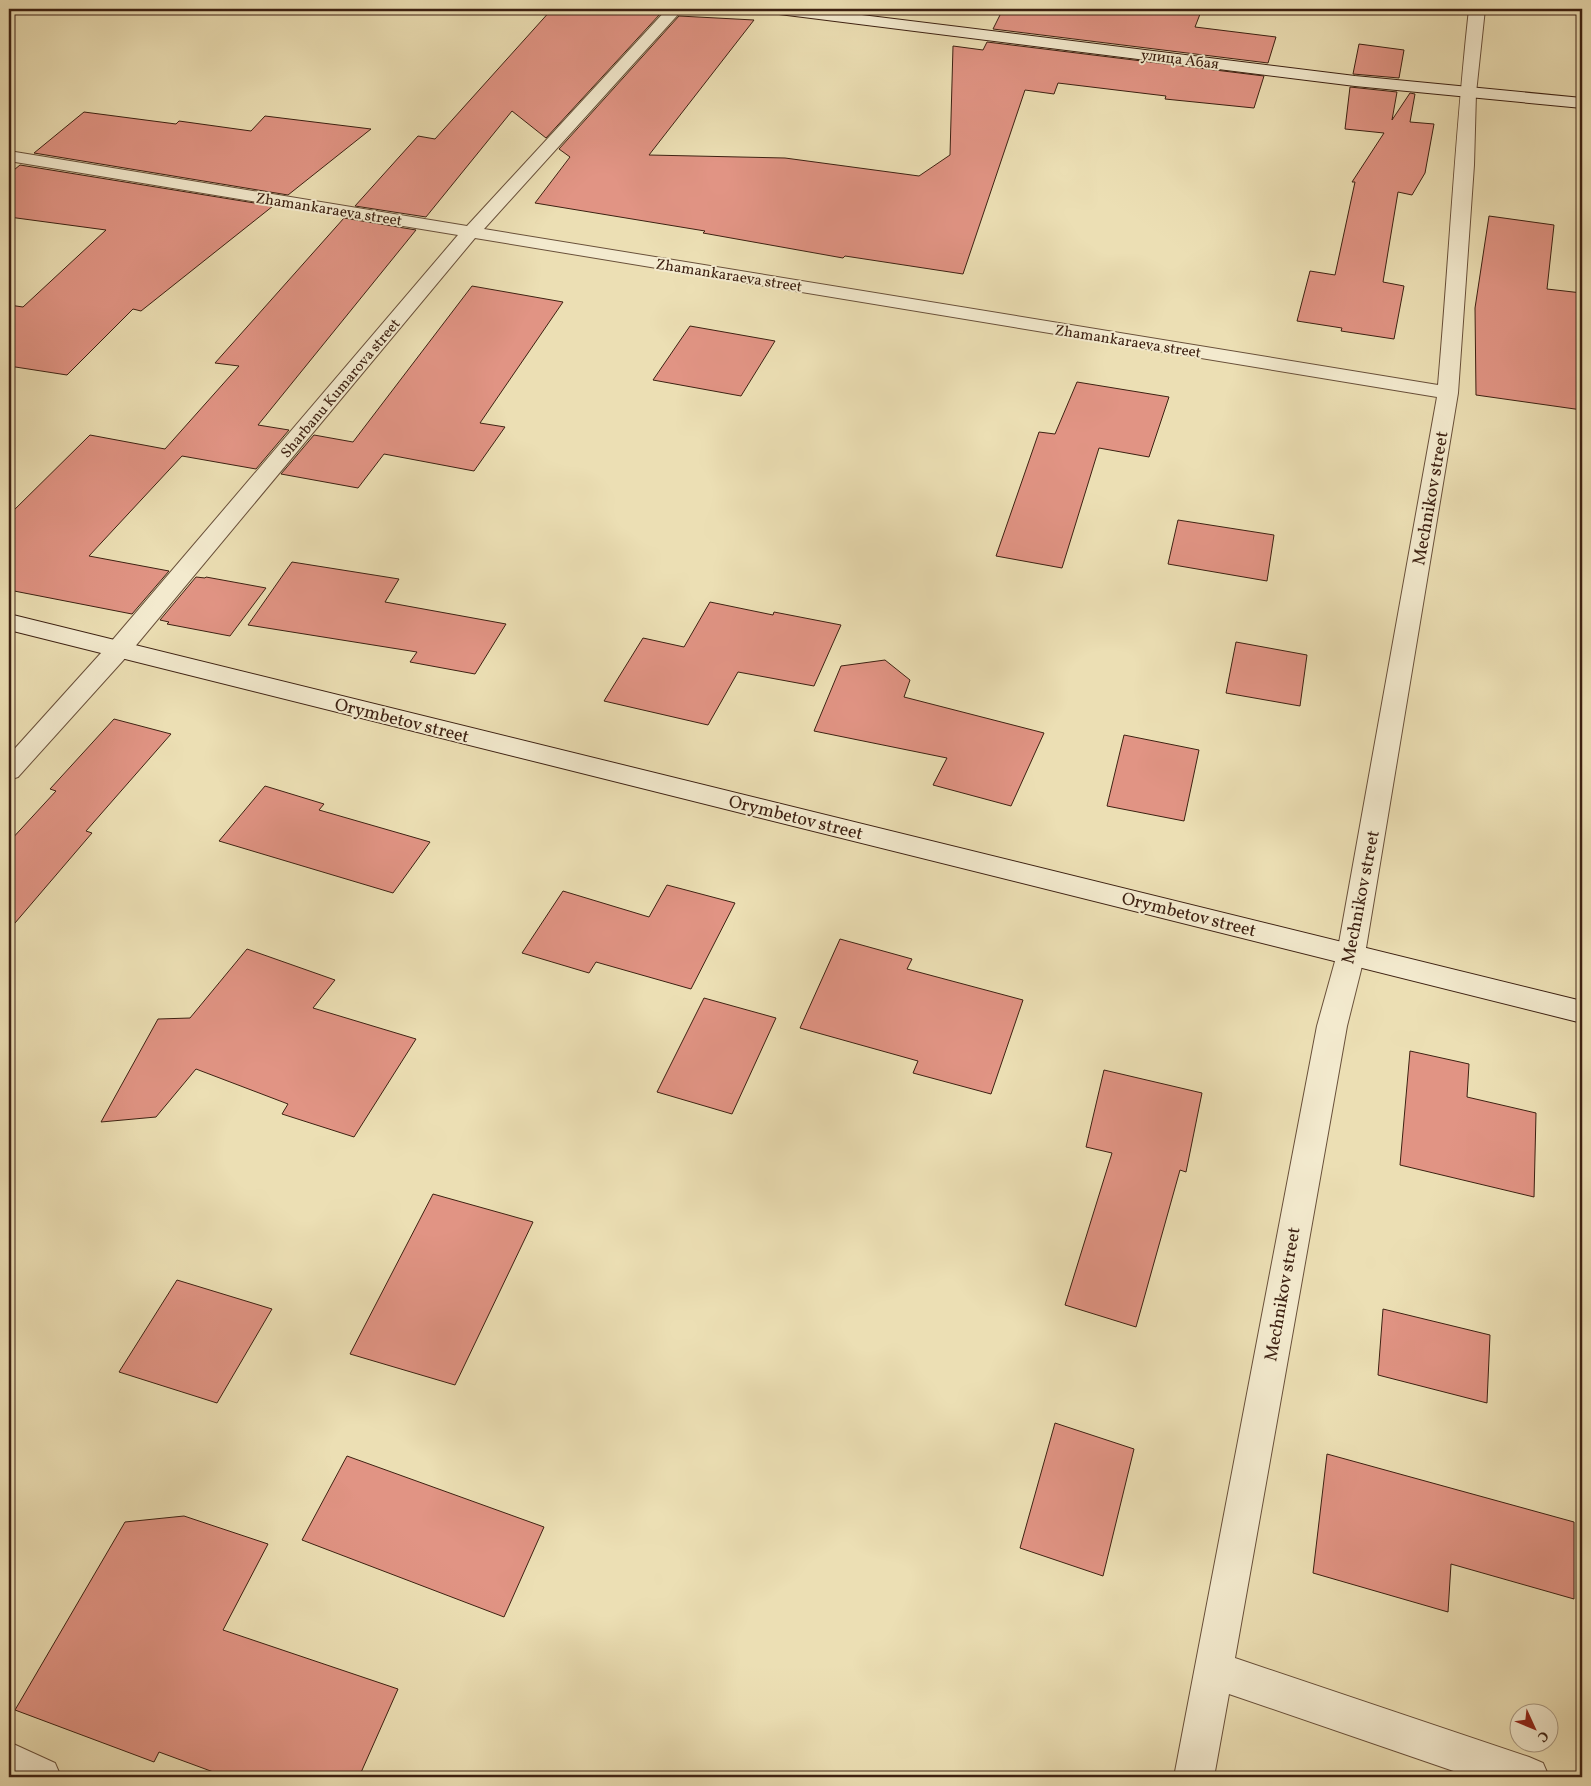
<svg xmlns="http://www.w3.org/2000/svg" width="1591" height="1786" viewBox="0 0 1591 1786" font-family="Vollkorn,serif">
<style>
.building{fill:#e19484;stroke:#3d2112}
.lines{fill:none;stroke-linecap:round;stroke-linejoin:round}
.street-casing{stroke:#69503a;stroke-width:2}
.secondary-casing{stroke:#3d2112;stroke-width:2}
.street{fill:#f3eace;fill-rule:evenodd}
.secondary{fill:#f3eace;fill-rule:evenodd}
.labels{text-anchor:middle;stroke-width:4;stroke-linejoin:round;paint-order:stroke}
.far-street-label{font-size:15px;fill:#3d2112;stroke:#f3eace}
.street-label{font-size:18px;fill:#3d2112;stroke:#f3eace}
</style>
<rect width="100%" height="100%" fill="#ecdfb4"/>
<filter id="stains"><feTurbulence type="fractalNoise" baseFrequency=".004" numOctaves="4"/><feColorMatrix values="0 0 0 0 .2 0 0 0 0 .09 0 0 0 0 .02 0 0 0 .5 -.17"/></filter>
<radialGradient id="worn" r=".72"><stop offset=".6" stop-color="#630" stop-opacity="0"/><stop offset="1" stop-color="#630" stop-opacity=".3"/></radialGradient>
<g class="building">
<polygon points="552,9 609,9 660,14 546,138 512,111 426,217 355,206 418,136 435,139"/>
<polygon points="1003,9 1202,9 1195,27 1276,37 1268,63 993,29"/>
<polygon points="679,16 754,20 649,155 785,158 919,176 950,155 953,46 983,50 987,42 1264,76 1254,108 1165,99 1166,96 1058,83 1054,94 1025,90 963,274 845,256 843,258 703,233 705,231 535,203 570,157 559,149"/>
<polygon points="1359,44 1404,50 1399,78 1353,74"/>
<polygon points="1350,87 1397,92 1392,120 1410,93 1415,94 1410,122 1434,124 1425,173 1412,195 1398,192 1383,282 1404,286 1394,339 1341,331 1342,328 1297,321 1310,271 1335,275 1355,182 1352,182 1384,133 1345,129"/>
<polygon points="84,112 176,124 179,121 251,131 265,116 371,129 288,195 34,153"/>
<polygon points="20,165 273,206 141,311 133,309 67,375 9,366 9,305 23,307 106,230 9,217 9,174"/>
<polygon points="1489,216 1554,225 1547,289 1582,293 1582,410 1476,395 1475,308"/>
<polygon points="344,218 416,230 258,425 289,430 256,469 182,456 89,556 169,571 132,614 9,590 9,515 90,435 165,449 239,366 215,363"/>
<polygon points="472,286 563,302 480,423 505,427 474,471 384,454 358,488 281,474 314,435 353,442"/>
<polygon points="690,326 775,341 741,396 653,380"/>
<polygon points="1077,382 1169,397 1149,457 1099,448 1062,568 996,556 1039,432 1055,434"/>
<polygon points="1178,520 1274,535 1267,581 1168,564"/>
<polygon points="292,562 399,579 385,602 506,624 475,674 410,662 417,652 248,625"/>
<polygon points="196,577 205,578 206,577 266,588 230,636 167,624 169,622 160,620"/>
<polygon points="710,602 773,615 774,612 841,625 814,686 738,672 708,725 604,701 643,638 684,647"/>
<polygon points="1236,642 1307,655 1300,706 1226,693"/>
<polygon points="885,660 910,680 904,697 1044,733 1011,806 933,785 947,758 814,731 841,666"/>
<polygon points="114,719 171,734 86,831 92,833 9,930 9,842 56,791 50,789"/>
<polygon points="1124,735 1199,750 1184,821 1107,806"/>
<polygon points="265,786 324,804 319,810 430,842 393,893 219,841"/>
<polygon points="667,885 735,903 691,989 596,962 589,973 522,953 563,891 649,917"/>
<polygon points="840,939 912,959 907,969 1023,1000 991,1094 913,1073 918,1061 800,1028"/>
<polygon points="247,949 335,980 313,1008 416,1039 354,1137 282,1114 288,1104 196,1069 156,1117 101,1122 158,1019 190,1018"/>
<polygon points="704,998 776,1018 732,1114 657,1092"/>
<polygon points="1410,1051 1469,1064 1467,1097 1536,1113 1534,1197 1400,1165"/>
<polygon points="1104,1070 1202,1093 1186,1172 1180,1170 1136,1327 1065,1305 1112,1153 1086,1147"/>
<polygon points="433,1194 533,1222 455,1385 350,1354"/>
<polygon points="177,1280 272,1309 217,1403 119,1372"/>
<polygon points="1383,1309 1490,1335 1487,1403 1378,1375"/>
<polygon points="1055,1423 1134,1449 1103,1576 1020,1548"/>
<polygon points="1327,1454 1574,1522 1574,1599 1451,1564 1448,1612 1313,1573"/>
<polygon points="347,1456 544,1527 504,1617 302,1540"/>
<polygon points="184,1516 268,1544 223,1630 398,1689 359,1777 227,1777 159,1752 154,1762 15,1710 125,1522"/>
</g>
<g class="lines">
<defs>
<g id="street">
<path d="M667 9H683L484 229 1438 385C1449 260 1455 134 1469 9H1485L1476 93 1474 165 1458 393 1365 954 1347 1026 1235 1658 1529 1757 1543 1763 1549 1777H1471L1229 1694 1214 1777H1174L1317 1026 1337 954 1437 397 475 238 128 655 18 777 9 780V755L110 643 458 235 9 161V151L467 226Z"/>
<polygon points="9,1742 55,1763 61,1777 9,1777"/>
</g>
<g id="secondary">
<polygon points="772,9 813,9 1355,76 1582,98 1582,108 1355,86 779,14 774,12"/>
<polygon points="9,614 1582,1001 1582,1023 9,630"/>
</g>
</defs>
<use href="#street" class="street-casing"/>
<use href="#secondary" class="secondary-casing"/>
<use href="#street" class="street"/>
<use href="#secondary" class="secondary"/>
</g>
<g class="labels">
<g class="far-street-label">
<text transform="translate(1180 59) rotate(7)" y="5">улица Абая</text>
<text transform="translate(329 209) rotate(9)" y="5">Zhamankaraeva street</text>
<text transform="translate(729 275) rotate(9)" y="5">Zhamankaraeva street</text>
<text transform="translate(1128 341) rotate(9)" y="5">Zhamankaraeva street</text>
<text transform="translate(340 388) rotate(-50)" y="5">Sharbanu Kumarova street</text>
</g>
<g class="street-label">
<text transform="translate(1430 498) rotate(-80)" y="6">Mechnikov street</text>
<text transform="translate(402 720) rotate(14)" y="6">Orymbetov street</text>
<text transform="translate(796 817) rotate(14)" y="6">Orymbetov street</text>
<text transform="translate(1360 897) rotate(-79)" y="6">Mechnikov street</text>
<text transform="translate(1189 914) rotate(14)" y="6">Orymbetov street</text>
<text transform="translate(1282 1294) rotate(-80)" y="6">Mechnikov street</text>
</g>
</g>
<rect width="1591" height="1786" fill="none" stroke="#ecdfb4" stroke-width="30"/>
<rect x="10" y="10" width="1571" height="1766" fill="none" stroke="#3d2112" stroke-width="2.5"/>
<rect x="15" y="15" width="1561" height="1756" fill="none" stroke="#3d2112"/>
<g transform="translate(1534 1728) rotate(134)"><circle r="24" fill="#f3eace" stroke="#aa9a83"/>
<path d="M0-4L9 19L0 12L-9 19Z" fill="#8f2418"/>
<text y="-8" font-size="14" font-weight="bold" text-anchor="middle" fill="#3d2112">С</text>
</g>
<rect width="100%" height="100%" filter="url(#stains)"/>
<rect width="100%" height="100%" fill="url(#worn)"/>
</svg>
